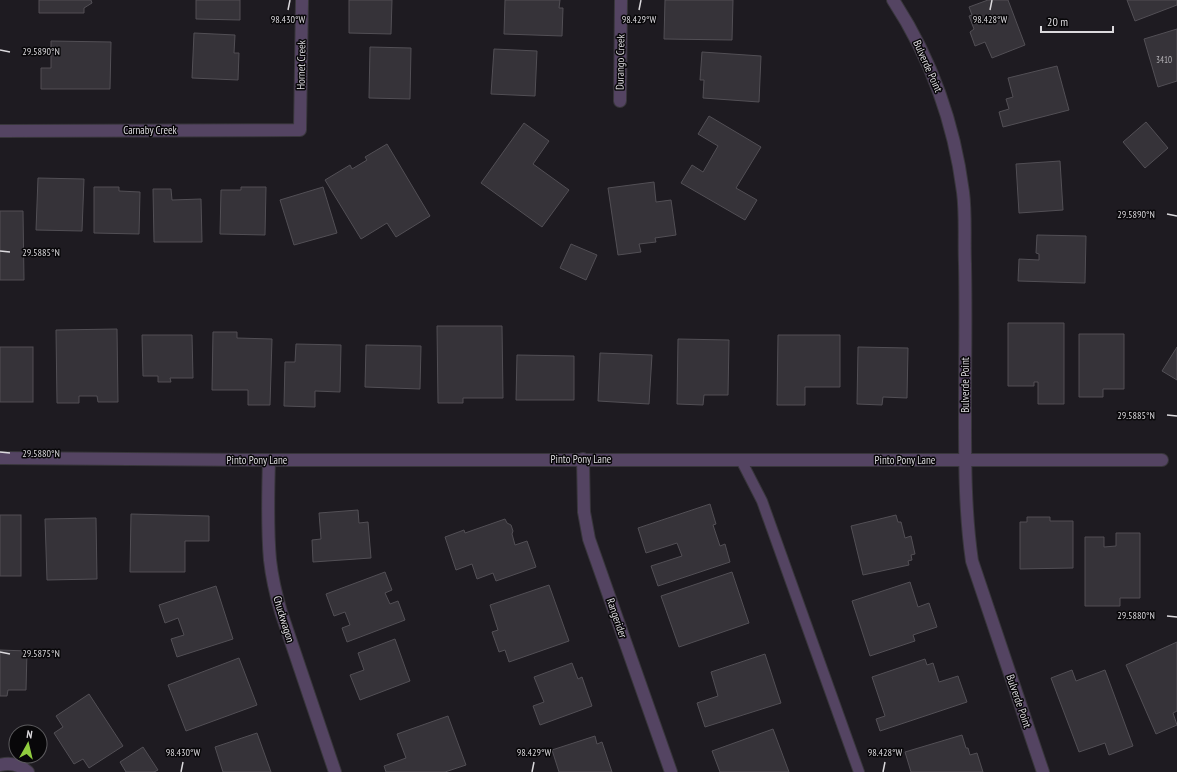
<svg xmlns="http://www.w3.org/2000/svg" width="1177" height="772" viewBox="0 0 1177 772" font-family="'PT Sans Narrow',sans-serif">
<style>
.building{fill:#363339;stroke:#524f55}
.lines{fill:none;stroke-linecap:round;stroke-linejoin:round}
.lane-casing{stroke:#38363b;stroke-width:12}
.street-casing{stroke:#38363b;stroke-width:14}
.lane{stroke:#544462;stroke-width:10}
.street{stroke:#544462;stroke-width:12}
.ticks{fill:none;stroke:#dbd9dd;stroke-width:1.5}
.labels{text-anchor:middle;stroke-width:3;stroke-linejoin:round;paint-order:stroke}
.number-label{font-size:9px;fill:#b2b0b4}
.street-label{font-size:11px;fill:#dbd9dd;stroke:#080709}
.ticks-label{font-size:10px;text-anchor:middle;fill:#dbd9dd;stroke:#080709;stroke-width:3;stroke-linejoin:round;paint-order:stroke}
</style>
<rect width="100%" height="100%" fill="#1e1b21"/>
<g class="building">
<polygon points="39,0 91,0 92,3 84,8 84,13 39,13"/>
<polygon points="196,0 240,0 240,20 196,19"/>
<polygon points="349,0 392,0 391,34 349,33"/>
<polygon points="505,0 560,0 559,8 563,8 562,36 504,34"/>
<polygon points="665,0 733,0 732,40 664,39"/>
<polygon points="988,0 1008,0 1025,45 992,58 985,42 975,46 970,32 974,29 969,16 972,15 969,7"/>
<polygon points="1127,0 1177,0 1177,5 1135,21"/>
<polygon points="1177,29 1177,81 1158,87 1144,39"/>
<polygon points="194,33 235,35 234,53 239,53 238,80 192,78"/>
<polygon points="51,41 111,42 110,89 41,89 41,68 51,68"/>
<polygon points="370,47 411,48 410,99 369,98"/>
<polygon points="494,49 537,51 535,96 491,94"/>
<polygon points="702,52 761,56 759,102 703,98 704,80 700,80"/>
<polygon points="1057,66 1069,110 1003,127 999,112 1009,109 1006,99 1013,97 1008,78"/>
<polygon points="709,116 761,147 736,188 757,200 745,220 681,183 692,165 703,172 718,146 698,134"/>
<polygon points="1146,122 1168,148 1145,168 1123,142"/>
<polygon points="524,123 549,141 533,164 569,190 542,227 481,183"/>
<polygon points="387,144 430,216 396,237 387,223 361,239 325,180 350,165 352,169 367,160 365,157"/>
<polygon points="1060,161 1063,210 1019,213 1016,164"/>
<polygon points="38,178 84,179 82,231 36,230"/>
<polygon points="654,182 656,202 671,200 676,235 655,238 656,242 639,244 641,252 618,255 608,188"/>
<polygon points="94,187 119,187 119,191 140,192 139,234 94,233"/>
<polygon points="241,187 266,187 265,235 220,234 221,190 241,190"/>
<polygon points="323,187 337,233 294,245 280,200"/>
<polygon points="153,189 171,189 172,200 201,199 202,242 154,242"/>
<polygon points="0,211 23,211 24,280 0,280"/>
<polygon points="1037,235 1086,236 1085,283 1018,281 1019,259 1039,260 1039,254 1036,253"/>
<polygon points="571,244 597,255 586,280 560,268"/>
<polygon points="1008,323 1064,323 1064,404 1038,404 1038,382 1034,382 1034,386 1008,386"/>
<polygon points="437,326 502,326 503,398 463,398 463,403 438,403"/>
<polygon points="117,329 118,402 98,402 97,396 79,396 79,403 57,403 56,330"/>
<polygon points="213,332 237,332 237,338 272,339 270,405 248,405 248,390 212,390"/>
<polygon points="1079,334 1124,334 1124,389 1103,389 1103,397 1079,397"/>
<polygon points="142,335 192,335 193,378 170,378 171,382 158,382 158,376 143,376"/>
<polygon points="778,335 840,335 840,387 805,387 805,405 777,405"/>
<polygon points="678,339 729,340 728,395 704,395 703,405 677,404"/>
<polygon points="296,344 341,345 340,392 315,391 315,407 284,406 285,362 295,362"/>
<polygon points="366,345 421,346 420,389 365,387"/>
<rect x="0" y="347" width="33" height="55"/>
<polygon points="858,347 908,348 907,398 883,397 882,405 857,404"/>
<polygon points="1177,347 1177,380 1162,371"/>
<polygon points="600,353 652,355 649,404 598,401"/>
<polygon points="517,355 574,356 574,400 516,400"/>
<polygon points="710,504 716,524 713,525 720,546 725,544 730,562 658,586 651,566 682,556 677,543 646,553 638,528"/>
<polygon points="358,510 359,523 368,522 371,558 313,562 312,540 321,539 319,513"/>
<polygon points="131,514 209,516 209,541 185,541 185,572 130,572"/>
<rect x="0" y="515" width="21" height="61"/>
<polygon points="896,515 898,522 901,522 905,538 911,536 915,554 911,555 912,560 908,561 909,565 863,575 851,526"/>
<polygon points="1027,517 1050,517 1050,521 1073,521 1073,568 1020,569 1020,522 1027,522"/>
<polygon points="96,518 97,579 47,580 45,519"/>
<polygon points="505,519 507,523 511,525 513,531 512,534 515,545 527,541 536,567 496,581 493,573 477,579 472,564 456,570 445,537 464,530 465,533"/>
<polygon points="1116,533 1140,533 1140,598 1120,598 1120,606 1085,606 1085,537 1104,537 1104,547 1116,546"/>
<polygon points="385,572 392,590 385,593 390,604 398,601 405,620 347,642 342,628 350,625 345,612 334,616 326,594"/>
<polygon points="732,572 749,623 679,647 661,596"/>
<polygon points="910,582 918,607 929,603 937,627 913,635 915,641 870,656 852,601"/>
<polygon points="549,585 569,641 509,662 505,650 499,652 492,632 498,630 490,605"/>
<polygon points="216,586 233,639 177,657 171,639 184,635 178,618 165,623 159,605"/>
<polygon points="395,639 410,681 360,700 350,675 364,670 358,653"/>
<polygon points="1177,642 1177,711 1173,713 1177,725 1156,734 1126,665"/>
<polygon points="0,650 27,651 26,690 8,690 7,696 0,696"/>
<polygon points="765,654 781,703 705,727 697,703 718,696 711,672"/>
<polygon points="239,658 257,705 186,731 168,685"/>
<polygon points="925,659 927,665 933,663 939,682 958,676 967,702 880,731 876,719 885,716 872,677"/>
<polygon points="572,663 578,679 582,677 592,706 540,725 533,706 544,702 534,677"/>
<polygon points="1072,670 1076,681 1105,670 1133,746 1109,755 1105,743 1079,752 1051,678"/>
<polygon points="89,694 123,746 89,768 83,759 74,764 54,733 63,727 56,716"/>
<polygon points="448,716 466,765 445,772 386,772 384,766 406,758 397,734"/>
<polygon points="773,729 789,772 720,772 712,751"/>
<polygon points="257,733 271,772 223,772 215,747"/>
<polygon points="962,735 966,748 968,748 970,755 977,753 983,772 911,772 905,752"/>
<polygon points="595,736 597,744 602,742 612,772 559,772 552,750"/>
<polygon points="143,747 158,770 154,772 126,772 120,762"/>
</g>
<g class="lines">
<defs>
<polyline id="lane" points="741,460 762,501 859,772"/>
<g id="street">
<path d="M893 0C931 58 954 123 963 192 966 215 964 240 965 264 966 315 965 365 965 416 965 464 965 513 972 561L1043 772"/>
<polyline points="620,101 621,0"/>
<polyline points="0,131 300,130 302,0"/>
<polyline points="0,458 269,460 1162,460"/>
<polyline points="583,459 584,512 589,539 671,772"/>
<path d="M269 460C268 493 267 527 270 560 272 578 276 595 281 612L335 772"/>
<path d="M0 765C11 762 20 765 28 772"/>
</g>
</defs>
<use href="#lane" class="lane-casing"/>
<use href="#street" class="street-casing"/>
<use href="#lane" class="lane"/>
<use href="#street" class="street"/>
</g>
<path class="ticks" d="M288 10 290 0M639 10 641 0M990 10 992 0M0 50 10 52M1167 214 1177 216M0 251 10 252M1167 415 1177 416M0 452 10 453M1167 616 1177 617M0 652 10 654M181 772 183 762M532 772 534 762M883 772 885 762"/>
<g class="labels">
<g class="number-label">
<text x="1164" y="63">3410</text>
</g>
<g class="street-label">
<text transform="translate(620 62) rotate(-89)" y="4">Durango Creek</text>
<text transform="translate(301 65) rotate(-89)" y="4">Hornet Creek</text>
<text transform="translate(928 66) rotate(66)" y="4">Bulverde Point</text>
<text x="150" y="134">Carnaby Creek</text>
<text transform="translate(965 385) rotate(-90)" y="4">Bulverde Point</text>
<text x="581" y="463">Pinto Pony Lane</text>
<text x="257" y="464">Pinto Pony Lane</text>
<text x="905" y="464">Pinto Pony Lane</text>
<text transform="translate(617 618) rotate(71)" y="4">Rangerider</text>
<text transform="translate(284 619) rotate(73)" y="4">Chuckwagon</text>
<text transform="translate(1019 701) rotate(71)" y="4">Bulverde Point</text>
</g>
</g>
<g class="ticks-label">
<text x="288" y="23">98.430°W</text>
<text x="639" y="23">98.429°W</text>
<text x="990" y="23">98.428°W</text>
<text x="41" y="55">29.5890°N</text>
<text x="1136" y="218">29.5890°N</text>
<text x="41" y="256">29.5885°N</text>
<text x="1136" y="419">29.5885°N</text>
<text x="41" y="457">29.5880°N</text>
<text x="1136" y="619">29.5880°N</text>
<text x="41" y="657">29.5875°N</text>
<text x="183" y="756">98.430°W</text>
<text x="534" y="756">98.429°W</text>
<text x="885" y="756">98.428°W</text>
</g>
<g transform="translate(28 744) rotate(8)"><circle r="19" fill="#080709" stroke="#5c5b5e"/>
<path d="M0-3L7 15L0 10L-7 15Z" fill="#91cd3f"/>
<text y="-6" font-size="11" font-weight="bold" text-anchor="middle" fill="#dbd9dd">N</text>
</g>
<path d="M1041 26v6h72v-6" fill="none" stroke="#dbd9dd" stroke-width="2"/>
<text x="1047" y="26" font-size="12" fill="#dbd9dd" stroke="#080709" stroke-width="3" paint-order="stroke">20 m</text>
</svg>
